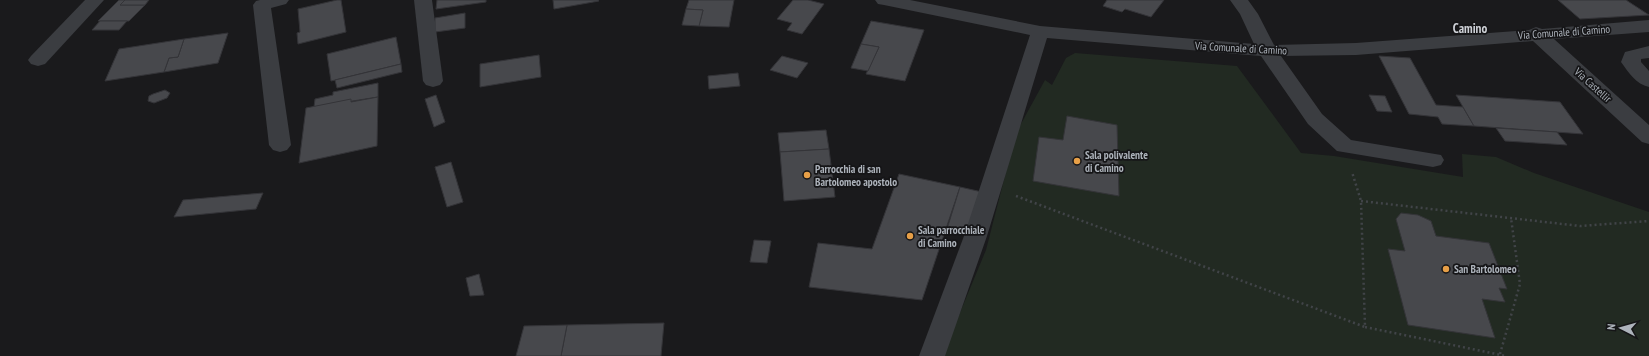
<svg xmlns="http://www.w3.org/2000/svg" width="1649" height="356" viewBox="0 0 1649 356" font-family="'PT Sans Narrow',sans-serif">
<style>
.green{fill:#222a22}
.building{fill:#47484c;stroke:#343438}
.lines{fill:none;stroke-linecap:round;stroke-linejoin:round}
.path{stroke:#414448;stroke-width:2.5;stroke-dasharray:2 3;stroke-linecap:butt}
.minor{fill:#3b3d41;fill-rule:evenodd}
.poi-dot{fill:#e79f47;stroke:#151517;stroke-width:1.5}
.labels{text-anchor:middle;stroke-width:3.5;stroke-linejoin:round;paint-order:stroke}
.street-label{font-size:11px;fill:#adb3bb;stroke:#151517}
.poi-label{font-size:11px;font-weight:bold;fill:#adb3bb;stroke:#151517;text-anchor:start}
.quarter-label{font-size:13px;font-weight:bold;fill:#ced1d7;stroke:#151517}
</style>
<rect width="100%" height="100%" fill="#1a1a1c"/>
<polygon class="green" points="1075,53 1237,66 1301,153 1334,156 1463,177 1462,154 1496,157 1534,173 1649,212 1649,356 942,356 986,250 1016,133 1045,80 1052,85 1066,58"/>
<g class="building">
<polygon points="119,0 125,0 120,5 145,5 129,21 98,21"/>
<polygon points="125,0 149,0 145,5 120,5"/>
<polygon points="337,0 341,0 346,32 298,44 297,33 300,32 298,9"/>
<polygon points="437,0 486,0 486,2 436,9"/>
<polygon points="553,0 598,0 599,1 554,9"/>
<polygon points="689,0 734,0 729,27 699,26 703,10 686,9"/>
<polygon points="793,0 808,0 824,4 802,34 787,30 792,23 777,19"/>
<polygon points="1107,0 1164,0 1151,17 1125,9 1122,12 1103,6"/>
<polygon points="1558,0 1626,0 1649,15 1580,19"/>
<polygon points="686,9 703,10 699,26 682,25"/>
<polygon points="465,13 465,28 435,32 435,18"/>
<polygon points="100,21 127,21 119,30 92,30"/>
<polygon points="871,21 924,30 905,81 866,74 879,47 861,44"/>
<polygon points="228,33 218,63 164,72 169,58 178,57 184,39"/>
<polygon points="396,37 401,64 331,81 327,54"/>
<polygon points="184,39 178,57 169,58 164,72 105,81 119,49"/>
<polygon points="861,44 879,47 868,71 851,68"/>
<polygon points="539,55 541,77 480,87 480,64"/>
<polygon points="782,56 808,63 797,78 770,70"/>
<polygon points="1379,56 1410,58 1436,105 1463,107 1474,126 1442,124 1438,117 1409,114"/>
<polygon points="401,64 402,72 337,88 335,80"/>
<polygon points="738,73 740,86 709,89 708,76"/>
<polygon points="378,83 378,97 314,107 315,99 333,95 333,92"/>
<polygon points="165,90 170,93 167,98 154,103 148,101 149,96 153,94"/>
<polygon points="436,95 445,122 434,127 425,99"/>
<polygon points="1369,95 1385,96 1392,112 1377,111"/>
<polygon points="1456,95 1560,102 1583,134 1474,126"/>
<polygon points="378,97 377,146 299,163 306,108 351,99 351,102"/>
<polygon points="1067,116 1117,125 1119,196 1033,181 1039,137 1063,140"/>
<polygon points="1496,128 1557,132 1567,145 1505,141"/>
<polygon points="826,130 829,149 780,152 778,133"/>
<polygon points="829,149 835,197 784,201 780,152"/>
<polygon points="451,162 463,202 447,207 435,167"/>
<polygon points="899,174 960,187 922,300 809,287 818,243 872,249"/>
<polygon points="960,187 982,192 969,234 947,229"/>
<polygon points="263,193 256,209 174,217 183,200"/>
<polygon points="1401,213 1418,215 1431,221 1436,236 1489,243 1507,289 1499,288 1505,302 1482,299 1495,338 1408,325 1388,249 1405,251 1396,219"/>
<polygon points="754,240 771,241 767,263 750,262"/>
<polygon points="479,274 484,295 470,296 466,278"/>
<polygon points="664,323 661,356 561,356 567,325"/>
<polygon points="567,325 561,356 516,356 524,326"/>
</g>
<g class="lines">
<g class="path">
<polyline points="1016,196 1365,327 1361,201 1352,172"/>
<polyline points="1361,201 1580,226 1649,221"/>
<polyline points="1365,327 1506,356"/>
<polyline points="1500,354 1520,284 1511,218"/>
</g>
<g class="minor">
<polygon points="85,0 104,0 45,64 38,66 31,64 28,60 31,56"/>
<polygon points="260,0 289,0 286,4 271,8 291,145 287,150 280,152 273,150 269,145 253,5 256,1"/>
<polygon points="414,0 432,0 443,81 440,85 433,87 426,85 423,81"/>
<polygon points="875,0 910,0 1040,26 1254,44 1240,14 1230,0 1248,0 1258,14 1274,45 1356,43 1529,30 1536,27 1542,29 1649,20 1649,32 1554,39 1649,125 1649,144 1642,142 1533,41 1356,55 1281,56 1322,114 1351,140 1441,155 1444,160 1441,165 1433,167 1337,151 1308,124 1261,56 1047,38 987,236 945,356 919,356 964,236 1030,35 884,5 878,4"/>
<path d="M1649 46V58L1641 59V62L1649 71V87C1636 84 1629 73 1621 62L1625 52Z"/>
</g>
</g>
<g class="poi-dot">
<circle cx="1077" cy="161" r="4"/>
<circle cx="807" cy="175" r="4"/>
<circle cx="910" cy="236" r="4"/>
<circle cx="1446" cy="269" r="4"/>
</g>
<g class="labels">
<g class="street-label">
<text transform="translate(1564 32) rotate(-4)" y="4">Via Comunale di Camino</text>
<text transform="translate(1241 48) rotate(3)" y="4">Via Comunale di Camino</text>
<text transform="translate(1593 85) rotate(42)" y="4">Via Castellir</text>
</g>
<g class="poi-label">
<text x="1085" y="159">Sala polivalente<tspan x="1085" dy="13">di Camino</tspan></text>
<text x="815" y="173">Parrocchia di san<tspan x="815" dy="13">Bartolomeo apostolo</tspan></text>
<text x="918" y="234">Sala parrocchiale<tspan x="918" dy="13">di Camino</tspan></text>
<text x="1454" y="273">San Bartolomeo</text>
</g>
<g class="quarter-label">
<text x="1470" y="33">Camino</text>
</g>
</g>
<g transform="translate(1621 328) rotate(276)" stroke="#151517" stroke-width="3" paint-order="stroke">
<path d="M0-3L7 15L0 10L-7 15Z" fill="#adb3bb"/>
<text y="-6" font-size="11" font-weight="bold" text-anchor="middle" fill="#adb3bb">N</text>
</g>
</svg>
